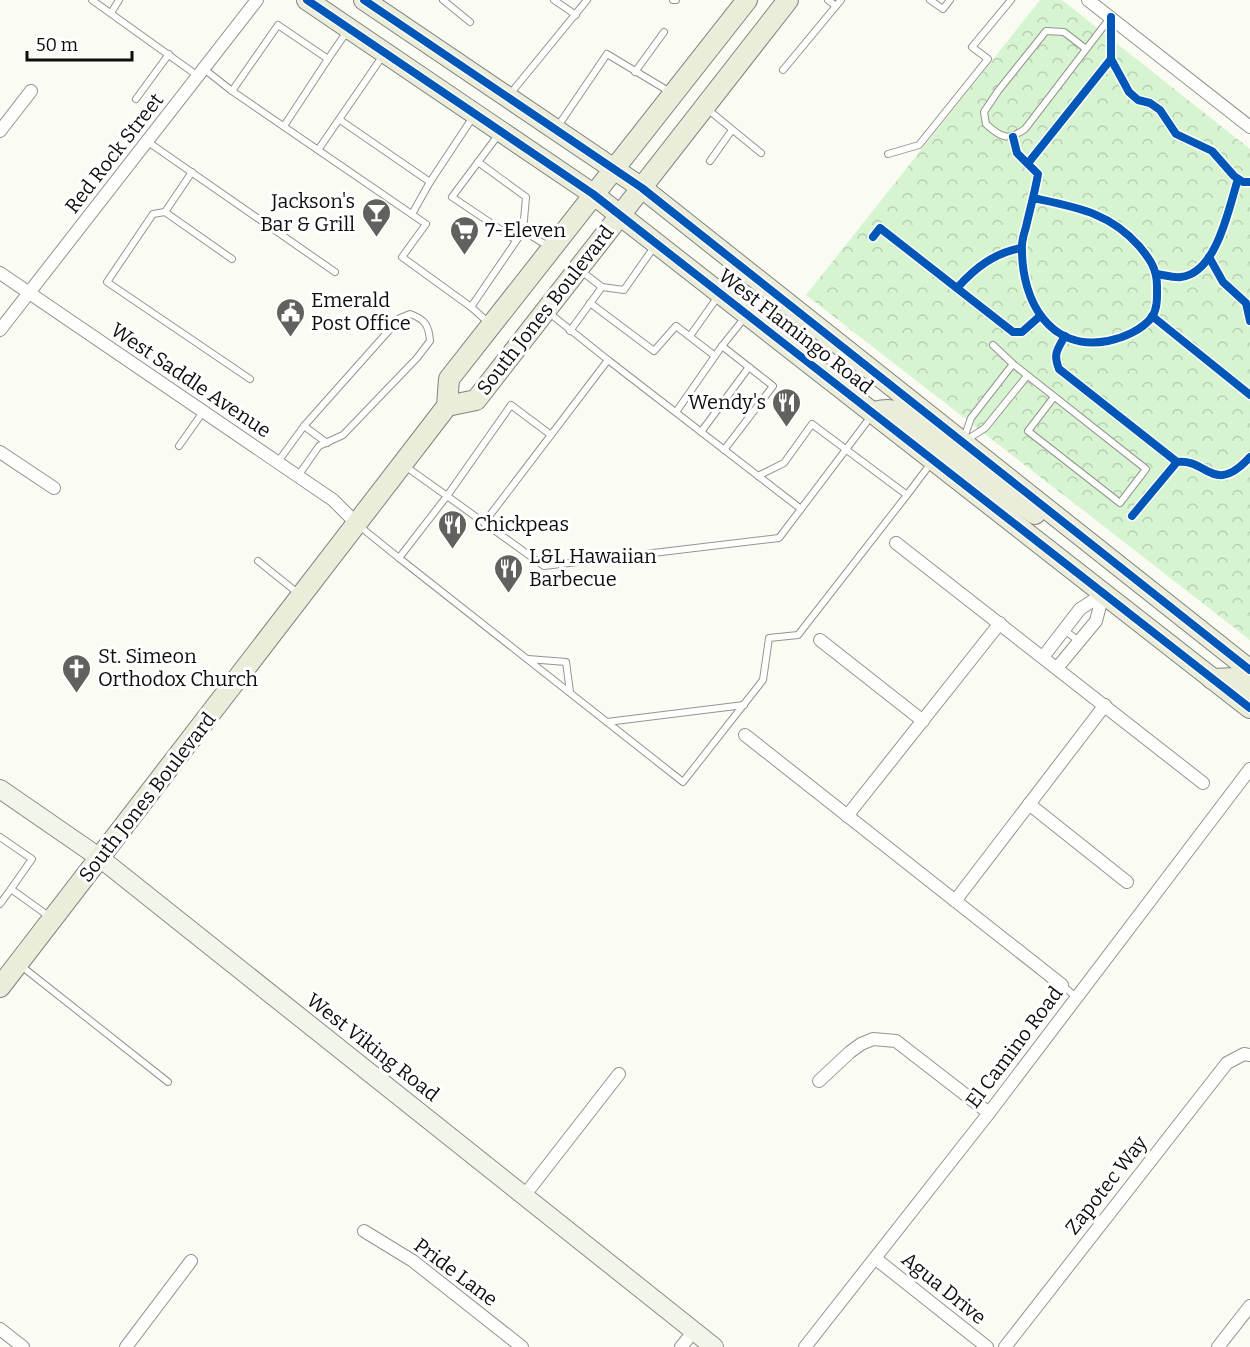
<svg xmlns="http://www.w3.org/2000/svg" width="1250" height="1347" viewBox="0 0 1250 1347" font-family="Bitter,serif">
<style>
.park{fill:url(#park-crowns)}
.lines{fill:none;stroke-linecap:round;stroke-linejoin:round}
.lane-casing{stroke:#949592;stroke-width:8}
.street-casing{stroke:#949592;stroke-width:14}
.secondary-casing{stroke:#8b8c88;stroke-width:20}
.primary-casing{stroke:#82827f;stroke-width:22}
.lane{stroke:#fefffd;stroke-width:6}
.street{stroke:#fefffd;stroke-width:12}
.secondary{stroke:#f2f5ea;stroke-width:18}
.primary{stroke:#e9edd9;stroke-width:20}
.cycleway-casing{stroke:#fff;stroke-width:11}
.cycleway{stroke:#0057b8;stroke-width:8}
.labels{text-anchor:middle;stroke-width:6;stroke-linejoin:round;paint-order:stroke}
.street-label{font-size:20px;fill:#0e0e0e;stroke:#fff}
.poi-label{font-size:20px;fill:#0e0e0e;stroke:#fff;text-anchor:start}
</style>
<defs>
<pattern id="park-crowns" width="20" height="18" patternUnits="userSpaceOnUse" patternTransform="scale(1.5)"><rect width="20" height="18" fill="#d7f4d1"/><path d="M2 6a3 3 0 1 1 6 0M12 15a3 3 0 1 1 6 0" fill="none" stroke="#b7d0b2"/></pattern>
</defs>
<rect width="100%" height="100%" fill="#fafcf4"/>
<polygon class="park" points="1040,0 1062,0 1250,149 1250,640 806,295"/>
<g class="lines">
<defs>
<g id="lane">
<polyline points="92,0 198,76"/>
<polyline points="443,0 470,22"/>
<polyline points="554,0 576,15"/>
<polyline points="673,0 676,0"/>
<polyline points="828,0 836,6"/>
<polyline points="930,0 943,9 950,0"/>
<polyline points="111,13 119,0"/>
<path d="M1086 49 1064 32 1046 31 998 91 984 112 986 124C1001 138 1008 141 1025 129L1110 18"/>
<polyline points="328,59 348,30"/>
<polyline points="204,69 232,91 426,224 402,257 471,307"/>
<polyline points="783,70 841,0"/>
<polyline points="635,72 664,32"/>
<polyline points="232,91 278,25 328,59 284,126"/>
<polyline points="510,94 587,0"/>
<polyline points="136,99 169,54"/>
<polyline points="706,108 761,153"/>
<polyline points="340,120 430,182 412,214"/>
<polyline points="558,126 607,54 670,92"/>
<polyline points="499,134 452,197 516,240"/>
<polyline points="148,142 335,272"/>
<polyline points="318,150 384,54"/>
<polyline points="888,154 919,145 988,59 972,47 1011,0"/>
<polyline points="710,161 732,130"/>
<polyline points="478,162 526,197 523,231"/>
<polyline points="192,172 165,212 232,259"/>
<polyline points="430,182 473,117"/>
<polyline points="165,212 153,214 107,282 250,379"/>
<polyline points="602,287 624,290 654,247"/>
<polyline points="590,303 654,351 676,326 715,356"/>
<polyline points="548,312 608,360"/>
<polyline points="489,323 471,307 523,231 548,246"/>
<polyline points="570,331 602,287 581,271"/>
<polyline points="690,336 719,295"/>
<polyline points="993,345 1013,364 1146,469 1120,503 1028,431 1054,397"/>
<polyline points="722,346 746,316"/>
<polyline points="676,412 722,346 773,386 724,450"/>
<polyline points="304,426 327,443"/>
<polyline points="701,432 749,367"/>
<polyline points="964,438 971,418 1013,364"/>
<polyline points="965,441 985,428 1027,376"/>
<polyline points="179,446 203,412"/>
<path d="M277 463 304 426 400 318 410 314C425 319 429 326 430 341L417 358 343 435 319 446 298 476"/>
<polyline points="405,466 447,496 511,405 551,435"/>
<polyline points="758,476 784,463 812,424 907,495 931,463"/>
<polyline points="484,523 608,360 801,509"/>
<polyline points="358,525 399,558 447,496 544,566 779,538 872,415"/>
<polyline points="399,558 683,782 763,680 769,638 798,635 907,495"/>
<polyline points="258,561 299,594"/>
<polyline points="1064,630 1079,641"/>
<polyline points="528,659 566,662 570,692"/>
<polyline points="607,722 744,705"/>
<polyline points="0,837 32,859 11,889 50,917"/>
<polyline points="0,904 11,889"/>
<polyline points="20,965 168,1082"/>
<polyline points="1062,985 1076,997"/>
</g>
<g id="street">
<polyline points="1088,0 1250,127"/>
<polyline points="0,131 31,91"/>
<polyline points="0,273 333,500 357,524"/>
<polyline points="0,330 257,0"/>
<polyline points="0,452 54,488"/>
<polyline points="896,543 1203,783"/>
<polyline points="820,640 923,721"/>
<polyline points="1043,657 1080,609 1103,594"/>
<polyline points="1057,668 1096,621 1103,594"/>
<polyline points="745,735 1062,985"/>
<polyline points="1029,804 1127,882"/>
<polyline points="847,816 1000,623"/>
<polyline points="955,901 1105,705"/>
<polyline points="819,1081 850,1052 861,1044 873,1039 896,1041 989,1113"/>
<polyline points="524,1196 619,1074"/>
<polyline points="364,1231 413,1261 522,1347"/>
<polyline points="876,1259 987,1347"/>
<polyline points="0,1329 23,1347"/>
<polyline points="126,1347 191,1261"/>
<polyline points="681,1347 694,1331"/>
<polyline points="805,1347 989,1113 1250,769"/>
<polyline points="1005,1347 1227,1063 1244,1054 1250,1055"/>
<polyline points="1218,1347 1250,1306"/>
</g>
<polyline id="secondary" points="0,789 100,858 714,1347"/>
<g id="primary">
<polyline points="307,0 593,194 1250,708"/>
<polyline points="364,0 642,188 1250,670"/>
<polyline points="447,406 476,400 788,0"/>
<path d="M874 412C878 411 883 410 888 410 907 410 932 442 952 449L962 443"/>
<polyline points="933,459 948,457 962,460 1006,494 1035,514"/>
<polyline points="1212,679 1237,678 1250,688"/>
<polyline points="0,987 447,406 449,379 747,0"/>
</g>
</defs>
<use href="#lane" class="lane-casing"/>
<use href="#street" class="street-casing"/>
<use href="#secondary" class="secondary-casing"/>
<use href="#primary" class="primary-casing"/>
<use href="#lane" class="lane"/>
<use href="#street" class="street"/>
<use href="#secondary" class="secondary"/>
<use href="#primary" class="primary"/>
<defs>
<g id="cycleway">
<polyline points="307,0 593,194 1250,708"/>
<polyline points="364,0 642,188 1250,670"/>
<polyline points="1111,59 1129,92 1138,100 1150,103 1160,110 1176,134 1212,151 1234,176 1243,182 1250,182"/>
<path d="M1013 137 1017 153 1038 174C1035 192 1030 209 1026 227 1024 234 1021 242 1022 250 1022 301 1050 352 1108 341 1123 338 1142 330 1152 317 1158 308 1157 296 1157 286 1157 269 1150 259 1139 246 1109 212 1075 207 1033 198"/>
<polyline points="1029,162 1111,59 1111,17"/>
<polyline points="873,237 880,228 1013,332 1022,332 1040,316"/>
<polyline points="1209,257 1223,282 1246,303 1250,321"/>
<path d="M1157 274C1164 275 1174 278 1181 277 1217 273 1229 207 1238 179"/>
<path d="M957 288C975 268 994 253 1021 248"/>
<polyline points="1152,316 1250,395"/>
<path d="M1065 336C1057 350 1053 354 1059 369L1177 462"/>
<path d="M1132 516 1177 462C1207 458 1214 497 1250 457"/>
</g>
</defs>
<use href="#cycleway" class="cycleway-casing"/>
<use href="#cycleway" class="cycleway"/>
</g>
<defs>
<symbol id="bar-pin" viewBox="-11 -11 22 30"><path d="M0 17L-7.5 6A9.5 9.5 0 1 1 7.5 6Z" fill="#61615e" stroke="#fff"/><path d="M-6-5H6L.8 .8V4.5H3.5V6h-7V4.5H-.8V.8Z" fill="#fff"/></symbol>
<symbol id="supermarket-pin" viewBox="-11 -11 22 30"><path d="M0 17L-7.5 6A9.5 9.5 0 1 1 7.5 6Z" fill="#61615e" stroke="#fff"/><path d="M-6-5.5h2.5l.6 2H6L4.5 2H-2.5L-4.4-4H-6ZM-1.5 3.2a1.3 1.3 0 1 0 .1 0ZM3 3.2a1.3 1.3 0 1 0 .1 0Z" fill="#fff"/></symbol>
<symbol id="civic-pin" viewBox="-11 -11 22 30"><path d="M0 17L-7.5 6A9.5 9.5 0 1 1 7.5 6Z" fill="#61615e" stroke="#fff"/><path d="M-.6-6.5H3V-4.5H.6V-3L4-1V1h2V6H-6V1h2V-1L-.6-3ZM-1.2 2.5V6h2.4V2.5Z" fill="#fff"/></symbol>
<symbol id="restaurant-pin" viewBox="-11 -11 22 30"><path d="M0 17L-7.5 6A9.5 9.5 0 1 1 7.5 6Z" fill="#61615e" stroke="#fff"/><path d="M-5-6h1v4h1v-4h1v4h1v-4h1v5L-1.5 .5V6h-2V.5L-5-1ZM5-6V6H3V1.5H1.5Q1.5-4 5-6Z" fill="#fff"/></symbol>
<symbol id="church-pin" viewBox="-11 -11 22 30"><path d="M0 17L-7.5 6A9.5 9.5 0 1 1 7.5 6Z" fill="#61615e" stroke="#fff"/><path d="M-1.2-6h2.4v3.5h3.3v2.4h-3.3V6h-2.4V-.1h-3.3v-2.4h3.3Z" fill="#fff"/></symbol>
</defs>
<g fill-rule="evenodd">
<use href="#bar-pin" x="360" y="196" width="33" height="45"/>
<use href="#supermarket-pin" x="448" y="214" width="33" height="45"/>
<use href="#civic-pin" x="274" y="296" width="33" height="45"/>
<use href="#restaurant-pin" x="770" y="386" width="33" height="45"/>
<use href="#restaurant-pin" x="436" y="508" width="33" height="45"/>
<use href="#restaurant-pin" x="492" y="552" width="33" height="45"/>
<use href="#church-pin" x="60" y="652" width="33" height="45"/>
</g>
<g class="labels">
<g class="street-label">
<text transform="translate(114 153) rotate(-52)" y="7">Red Rock Street</text>
<text transform="translate(545 310) rotate(-52)" y="7">South Jones Boulevard</text>
<text transform="translate(796 331) rotate(38)" y="7">West Flamingo Road</text>
<text transform="translate(191 380) rotate(34)" y="7">West Saddle Avenue</text>
<text transform="translate(147 797) rotate(-52)" y="7">South Jones Boulevard</text>
<text transform="translate(373 1047) rotate(38)" y="7">West Viking Road</text>
<text transform="translate(1014 1047) rotate(-53)" y="7">El Camino Road</text>
<text transform="translate(1106 1185) rotate(-52)" y="7">Zapotec Way</text>
<text transform="translate(456 1272) rotate(37)" y="7">Pride Lane</text>
<text transform="translate(944 1288) rotate(39)" y="7">Agua Drive</text>
</g>
<g class="poi-label">
<text x="355" y="208" text-anchor="end">Jackson's<tspan x="355" dy="23">Bar &amp; Grill</tspan></text>
<text x="485" y="237">7-Eleven</text>
<text x="311" y="307">Emerald<tspan x="311" dy="23">Post Office</tspan></text>
<text x="766" y="409" text-anchor="end">Wendy's</text>
<text x="474" y="531">Chickpeas</text>
<text x="529" y="563">L&amp;L Hawaiian<tspan x="529" dy="23">Barbecue</tspan></text>
<text x="98" y="663">St. Simeon<tspan x="98" dy="23">Orthodox Church</tspan></text>
</g>
</g>
<path d="M27 51v9h105v-9" fill="none" stroke="#0e0e0e" stroke-width="3"/>
<text x="36" y="51" font-size="18" fill="#0e0e0e" stroke="#ffffff" stroke-width="4.5" paint-order="stroke">50 m</text>
</svg>
